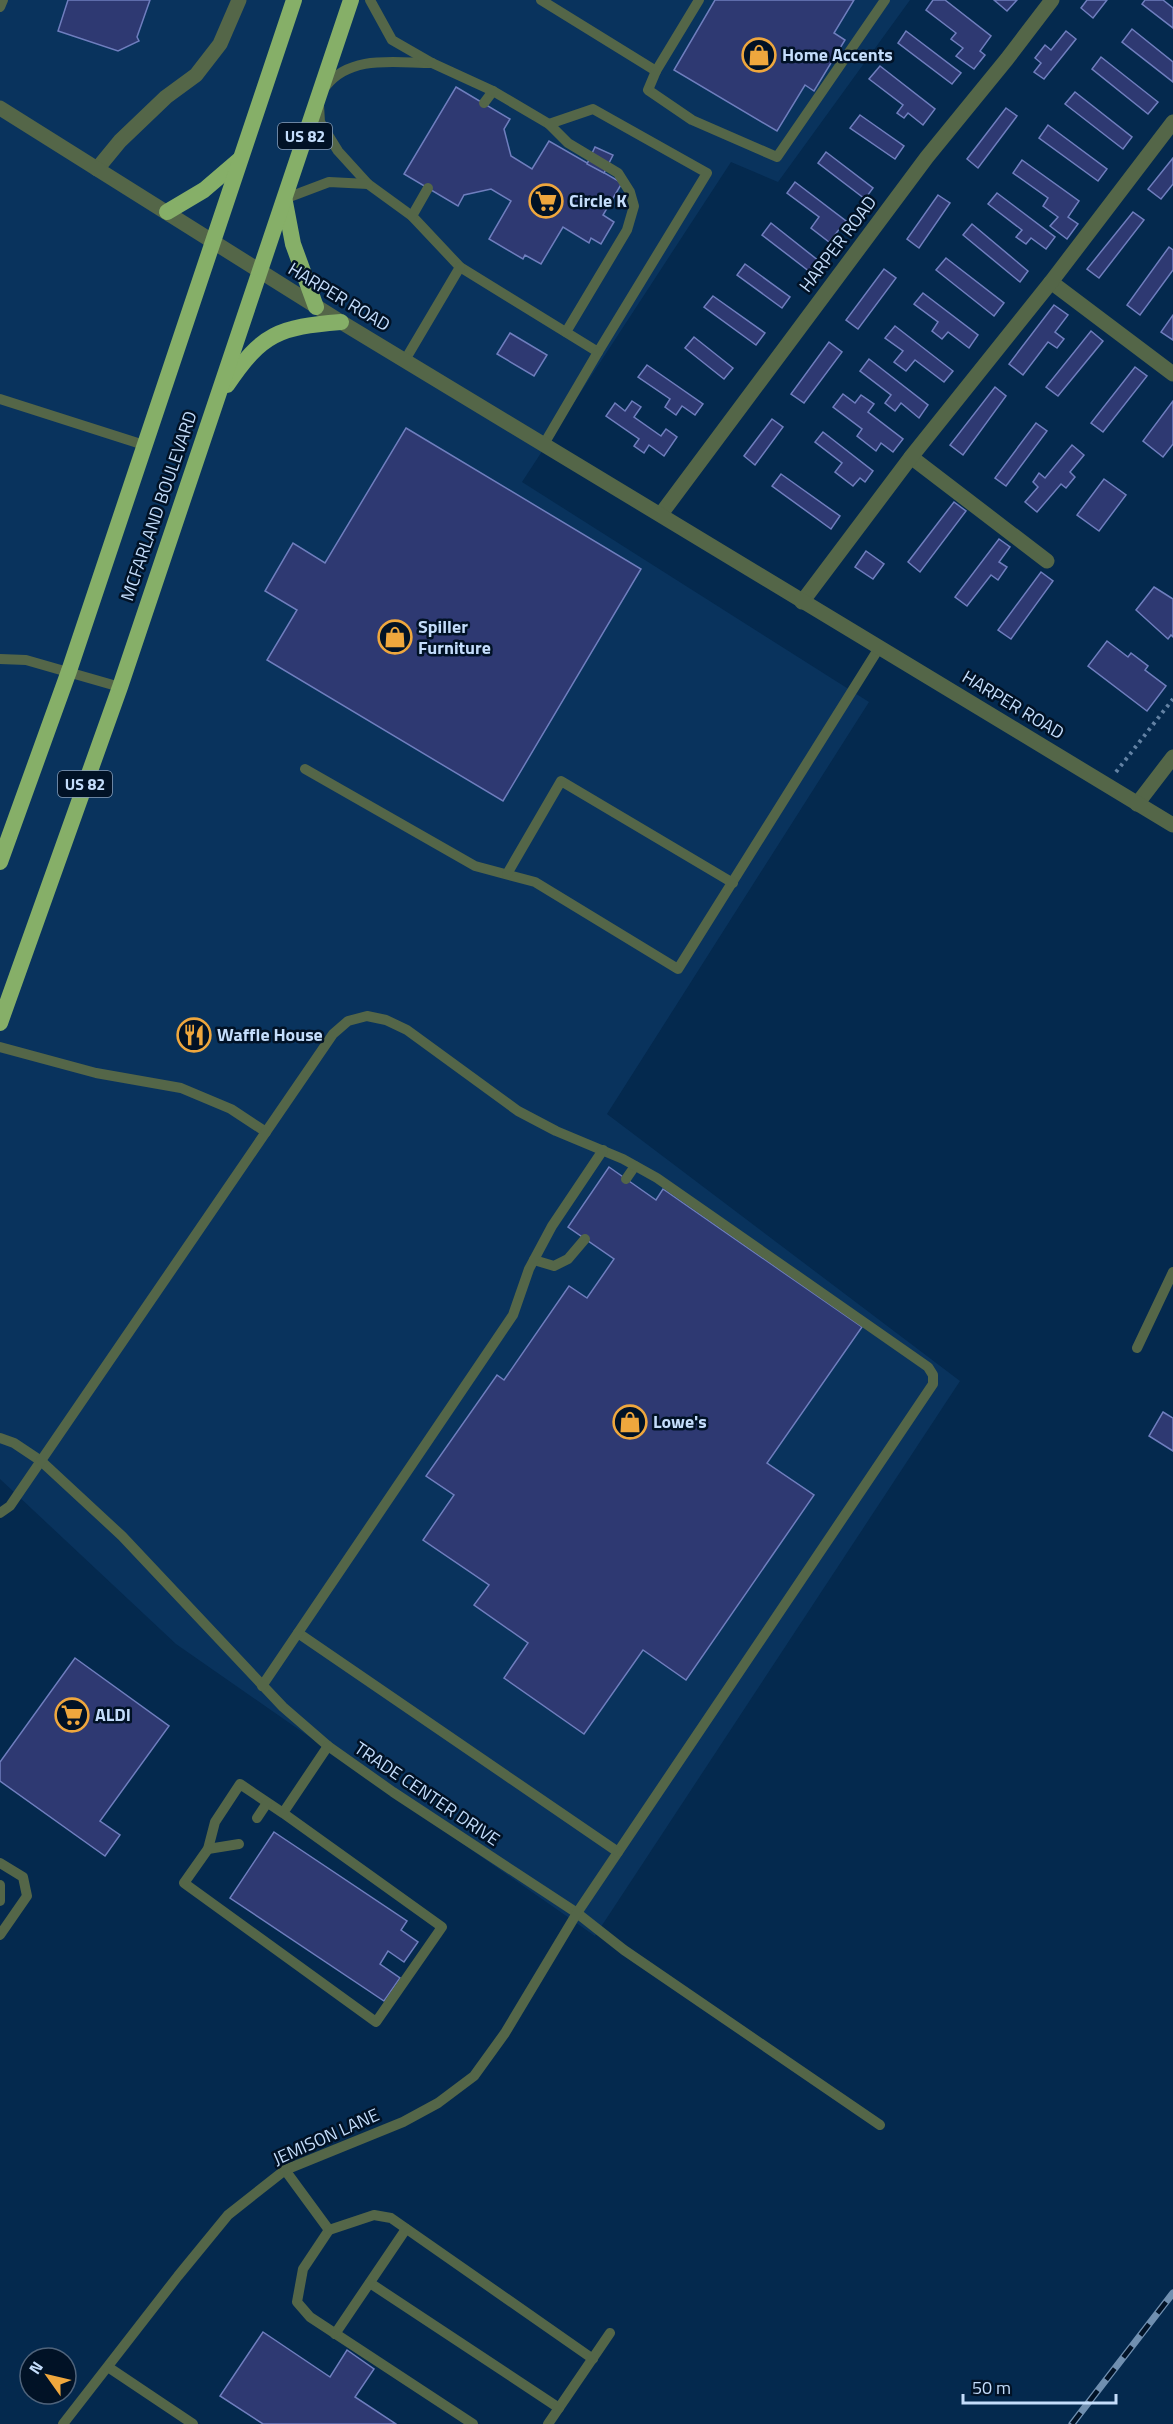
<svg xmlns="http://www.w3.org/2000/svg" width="1173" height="2424" viewBox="0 0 1173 2424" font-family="'Titillium Web',sans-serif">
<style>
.built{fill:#09335d}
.building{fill:#2e3972;stroke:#6f7ebe;stroke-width:1.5}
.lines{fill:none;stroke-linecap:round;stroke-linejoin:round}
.path{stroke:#6382a4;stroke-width:4;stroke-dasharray:3 4.5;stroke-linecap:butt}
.service{stroke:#546648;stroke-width:10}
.minor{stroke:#546648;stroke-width:15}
.tertiary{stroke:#546648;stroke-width:15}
.trunk{stroke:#86af68;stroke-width:16}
.rail-casing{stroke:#708fb0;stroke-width:7}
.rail{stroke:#011226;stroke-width:4.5;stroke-dasharray:14;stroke-linecap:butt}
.labels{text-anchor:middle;stroke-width:5;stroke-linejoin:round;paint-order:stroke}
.shield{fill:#011226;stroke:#8aa0bb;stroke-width:1.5}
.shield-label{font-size:16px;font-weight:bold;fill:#c4ddfb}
.poi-label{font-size:18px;font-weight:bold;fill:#c4ddfb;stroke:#011226;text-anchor:start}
.street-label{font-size:18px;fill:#c4ddfb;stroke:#011226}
</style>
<rect width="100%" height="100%" fill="#04294e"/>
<polygon class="built" points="0,0 910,0 778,182 731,162 522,482 869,702 607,1114 960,1381 595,1936 176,1644 0,1479"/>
<g class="building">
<polygon points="68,0 150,0 137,37 139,41 118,51 58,31"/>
<polygon points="715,0 854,0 834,33 845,40 814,91 805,85 777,131 674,70"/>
<polygon points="933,0 945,0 991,36 980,51 985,55 974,69 956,56 963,48 951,39 956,33 926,10"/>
<polygon points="994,0 1017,0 1007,11"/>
<polygon points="1087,0 1107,0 1093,18 1081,8"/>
<polygon points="1145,0 1163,0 1173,8 1173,28 1142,4"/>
<polygon points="1132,29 1173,62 1173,82 1122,42"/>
<polygon points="906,31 961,73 952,84 898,43"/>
<polygon points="1066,31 1076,39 1044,79 1034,72 1041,63 1035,58 1045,45 1051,50"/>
<polygon points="1101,57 1158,102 1148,114 1092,69"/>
<polygon points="880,66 935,109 923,125 908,113 904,118 897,113 903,105 869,79"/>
<polygon points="456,87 510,119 504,129 511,156 532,169 549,141 622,183 603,215 614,222 601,244 591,238 589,243 563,227 541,264 525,255 523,259 489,239 511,201 491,189 464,195 458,206 404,174"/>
<polygon points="1075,92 1132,137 1123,149 1065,104"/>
<polygon points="1006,108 1017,116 978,168 967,159"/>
<polygon points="860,115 904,146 895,159 850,128"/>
<polygon points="1048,125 1107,169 1098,181 1039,138"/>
<polygon points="595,147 613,155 604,173 587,164"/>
<polygon points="826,152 873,188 865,199 818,163"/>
<polygon points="1173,158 1173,184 1161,199 1148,189"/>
<polygon points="1022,160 1079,201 1068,217 1078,224 1067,239 1050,226 1058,217 1043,206 1048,198 1013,173"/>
<polygon points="795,182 846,221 829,242 811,228 819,217 787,193"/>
<polygon points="997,193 1055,237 1046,249 1031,238 1026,244 1016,237 1022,230 988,204"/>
<polygon points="938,195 950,203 919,248 907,239"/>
<polygon points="1133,212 1144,220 1099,278 1087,269"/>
<polygon points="771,223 819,261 810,272 762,235"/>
<polygon points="972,224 1028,271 1020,282 963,235"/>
<polygon points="1169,247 1173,250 1173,270 1140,315 1127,305"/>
<polygon points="946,258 1004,303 994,316 936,270"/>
<polygon points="745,264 790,297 782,308 737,275"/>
<polygon points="884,269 896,278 858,329 846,320"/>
<polygon points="923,293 978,335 969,348 948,332 942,339 932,331 938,322 914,304"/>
<polygon points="713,296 765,333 756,345 704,307"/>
<polygon points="1054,305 1068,315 1055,332 1064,339 1057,348 1048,342 1023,375 1009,364"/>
<polygon points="1173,315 1173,340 1161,332"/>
<polygon points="895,326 953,371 944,382 915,360 906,371 894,362 903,351 885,338"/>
<polygon points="1091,331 1103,341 1058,396 1046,387"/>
<polygon points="510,333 547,355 534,376 497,354"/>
<polygon points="694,337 733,368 724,379 685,348"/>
<polygon points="829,342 842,352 804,403 791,394"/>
<polygon points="869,359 928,405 919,418 901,403 895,411 885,403 891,395 860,371"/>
<polygon points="647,365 703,404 695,415 682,406 676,415 665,407 670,399 638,377"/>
<polygon points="1135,367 1147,376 1103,432 1091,423"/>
<polygon points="995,387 1006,396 963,455 950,445"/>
<polygon points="843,394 855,403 861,395 874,404 868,412 903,439 893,452 881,443 876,451 857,436 862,429 833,407"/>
<polygon points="632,401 641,407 634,417 661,436 666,429 677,437 664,456 649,445 644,453 634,446 639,439 606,416 615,403 625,411"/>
<polygon points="1173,401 1173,444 1163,457 1143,441"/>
<polygon points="772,419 783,427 755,465 744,456"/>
<polygon points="1036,423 1047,431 1006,486 995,478"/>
<polygon points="406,428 641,569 503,801 267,660 297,610 265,591 293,543 325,563"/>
<polygon points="823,432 873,471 865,482 860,478 853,486 835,472 842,463 815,442"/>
<polygon points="1072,445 1084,455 1070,472 1075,477 1066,488 1061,484 1037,512 1025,502 1038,487 1033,482 1039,473 1045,478"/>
<polygon points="781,474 840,516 831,529 772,486"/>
<polygon points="1104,479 1126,495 1099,531 1077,515"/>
<polygon points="954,502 966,511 920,572 908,562"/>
<polygon points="999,539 1010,547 999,562 1007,567 998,580 991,575 967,606 955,597"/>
<polygon points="866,551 884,564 873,579 855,567"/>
<polygon points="1041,572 1053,581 1011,639 998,630"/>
<polygon points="1154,587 1173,599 1173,637 1171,635 1168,639 1136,610"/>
<polygon points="1107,641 1128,657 1131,653 1148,666 1145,670 1166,686 1147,711 1088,666"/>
<polygon points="609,1167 656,1200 663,1189 862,1327 767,1463 814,1495 686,1680 643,1650 584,1734 504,1678 528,1643 474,1605 489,1585 423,1540 454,1495 426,1476 497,1375 504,1380 569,1286 587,1298 614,1259 568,1227"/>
<polygon points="1163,1412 1173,1418 1173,1451 1149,1436"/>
<polygon points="75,1658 169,1726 100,1821 120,1835 105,1856 0,1781 0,1762"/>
<polygon points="274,1832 407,1921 401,1930 418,1942 404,1962 388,1951 380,1964 400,1978 384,2001 230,1898"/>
<polygon points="263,2332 330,2377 347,2350 374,2369 355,2397 396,2424 263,2424 220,2396"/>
</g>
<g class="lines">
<polyline class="path" points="1116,772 1173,699"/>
<g class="service">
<polyline points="541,0 656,71"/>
<polyline points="699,0 656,71 648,90 692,120 777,157 885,0"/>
<polyline points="0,7 3,0"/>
<path d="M326 86C351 54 396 63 432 63"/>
<polyline points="484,103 493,91"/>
<polyline points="319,105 320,122 338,151 368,184 412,216 460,267 598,352 707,173 593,109 549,124 493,91 432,63 392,40 370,0"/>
<polyline points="549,124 568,143 618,173 630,192 634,206 627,230 566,332"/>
<polyline points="284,199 329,182 368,184"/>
<polyline points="412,216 428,188"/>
<polyline points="405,360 460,267"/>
<polyline points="0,399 144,445"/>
<polyline points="544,444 598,352"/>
<polyline points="0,659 26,660 120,687"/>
<polyline points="305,769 475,866 535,882 678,969 879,648"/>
<polyline points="507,874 561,781 733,883"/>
<polyline points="0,1047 96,1073 181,1088 231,1109 266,1132"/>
<polyline points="626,1179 635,1166"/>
<polyline points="534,1260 554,1266 568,1259 585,1239"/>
<polyline points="1137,1348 1173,1272"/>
<polyline points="0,1438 14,1443 41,1461 122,1536 283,1707 328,1746 393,1792 577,1913 624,1950 880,2125"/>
<polyline points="0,1513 10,1506 333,1034 348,1021 367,1016 386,1020 407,1030 518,1111 556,1131 623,1159 657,1178 928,1367 933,1375 933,1384 577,1913 505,2033 474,2076 438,2103 403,2122 285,2170 228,2215 178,2276 63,2424"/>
<polyline points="298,1633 618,1852"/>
<polyline points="262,1686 513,1315 529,1269 552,1226 603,1150"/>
<polyline points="283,1813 442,1927 376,2022 184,1883 208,1849 215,1822 240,1784 283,1813 328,1746"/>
<polyline points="257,1818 267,1803"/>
<polyline points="208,1849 239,1844"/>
<polyline points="0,1863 23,1877 27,1896 0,1935"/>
<polyline points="0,1885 0,1901"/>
<polyline points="285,2170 329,2230 303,2269 297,2302 310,2317 473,2424"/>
<polyline points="329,2230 374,2215 391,2218 593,2359"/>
<polyline points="370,2283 559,2408"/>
<polyline points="335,2334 406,2229"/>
<polyline points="108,2367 193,2424"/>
<polyline points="548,2424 610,2333"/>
</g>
<g class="minor">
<polyline points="97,169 120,141 166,97 196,75 220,44 239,0"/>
<polyline points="1051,282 1173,374"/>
<polyline points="911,457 1047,561"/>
<polyline points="661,514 927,157 1007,59 1052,0"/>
<polyline points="802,602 911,457 1051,282 1173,122"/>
<polyline points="1137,804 1173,757"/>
</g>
<polyline class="tertiary" points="0,108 341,322 1173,825"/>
<g class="trunk">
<polyline points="285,202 293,244 316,307"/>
<polyline points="167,212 204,190 239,160"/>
<path d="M227 385C262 333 279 327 341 322"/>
<polyline points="0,862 69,671 294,0"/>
<polyline points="0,1023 120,687 351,0"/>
</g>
<defs>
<polyline id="rail" points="1072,2424 1173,2293"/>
</defs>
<use href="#rail" class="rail-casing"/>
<use href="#rail" class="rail"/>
</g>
<defs>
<symbol id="shop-ring" viewBox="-11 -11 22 22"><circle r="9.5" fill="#011226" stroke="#efa73d" stroke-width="1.5"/><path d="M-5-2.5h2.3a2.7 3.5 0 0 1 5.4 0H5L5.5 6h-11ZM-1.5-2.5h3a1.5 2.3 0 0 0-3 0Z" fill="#efa73d"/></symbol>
<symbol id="supermarket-ring" viewBox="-11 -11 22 22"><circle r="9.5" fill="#011226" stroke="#efa73d" stroke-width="1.5"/><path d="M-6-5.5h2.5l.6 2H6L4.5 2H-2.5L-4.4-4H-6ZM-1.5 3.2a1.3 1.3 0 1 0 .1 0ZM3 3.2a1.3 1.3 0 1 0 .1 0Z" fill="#efa73d"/></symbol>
<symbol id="restaurant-ring" viewBox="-11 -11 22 22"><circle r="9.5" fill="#011226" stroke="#efa73d" stroke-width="1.5"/><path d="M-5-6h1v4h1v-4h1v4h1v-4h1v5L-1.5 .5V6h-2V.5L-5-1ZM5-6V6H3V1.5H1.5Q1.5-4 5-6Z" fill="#efa73d"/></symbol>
</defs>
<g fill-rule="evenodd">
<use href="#shop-ring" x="740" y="36" width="38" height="38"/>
<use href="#supermarket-ring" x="527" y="182" width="38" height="38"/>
<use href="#shop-ring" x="376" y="618" width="38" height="38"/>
<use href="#restaurant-ring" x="175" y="1016" width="38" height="38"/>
<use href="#shop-ring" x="611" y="1403" width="38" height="38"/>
<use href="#supermarket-ring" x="53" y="1696" width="38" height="38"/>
</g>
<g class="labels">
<g class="shield">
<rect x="278" y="123" width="54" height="26" rx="4.5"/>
<rect x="58" y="771" width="54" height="26" rx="4.5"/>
</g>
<g class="shield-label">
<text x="305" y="142">US 82</text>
<text x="85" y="790">US 82</text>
</g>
<g class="poi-label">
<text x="782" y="61">Home Accents</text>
<text x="569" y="207">Circle K</text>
<text x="418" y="633">Spiller<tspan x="418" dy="21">Furniture</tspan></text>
<text x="217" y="1041">Waffle House</text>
<text x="653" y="1428">Lowe's</text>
<text x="95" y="1721">ALDI</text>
</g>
<g class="street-label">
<text transform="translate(838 244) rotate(-53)" y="6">HARPER ROAD</text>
<text transform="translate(339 297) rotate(31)" y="6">HARPER ROAD</text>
<text transform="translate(159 506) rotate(-71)" y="6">MCFARLAND BOULEVARD</text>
<text transform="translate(1013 705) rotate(31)" y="6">HARPER ROAD</text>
<text transform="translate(427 1794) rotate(34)" y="6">TRADE CENTER DRIVE</text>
<text transform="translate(326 2137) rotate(-24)" y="6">JEMISON LANE</text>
</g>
</g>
<g transform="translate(48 2376) rotate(304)"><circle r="28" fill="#011226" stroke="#4f637b" stroke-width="1.5"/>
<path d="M0-4.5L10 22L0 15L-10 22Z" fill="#efa73d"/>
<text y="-9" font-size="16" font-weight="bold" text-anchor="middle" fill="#c4ddfb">N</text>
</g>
<path d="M963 2394v9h153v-9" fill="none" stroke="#c4ddfb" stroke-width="3"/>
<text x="972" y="2394" font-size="18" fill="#c4ddfb" stroke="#011226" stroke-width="4.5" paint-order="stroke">50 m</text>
</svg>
